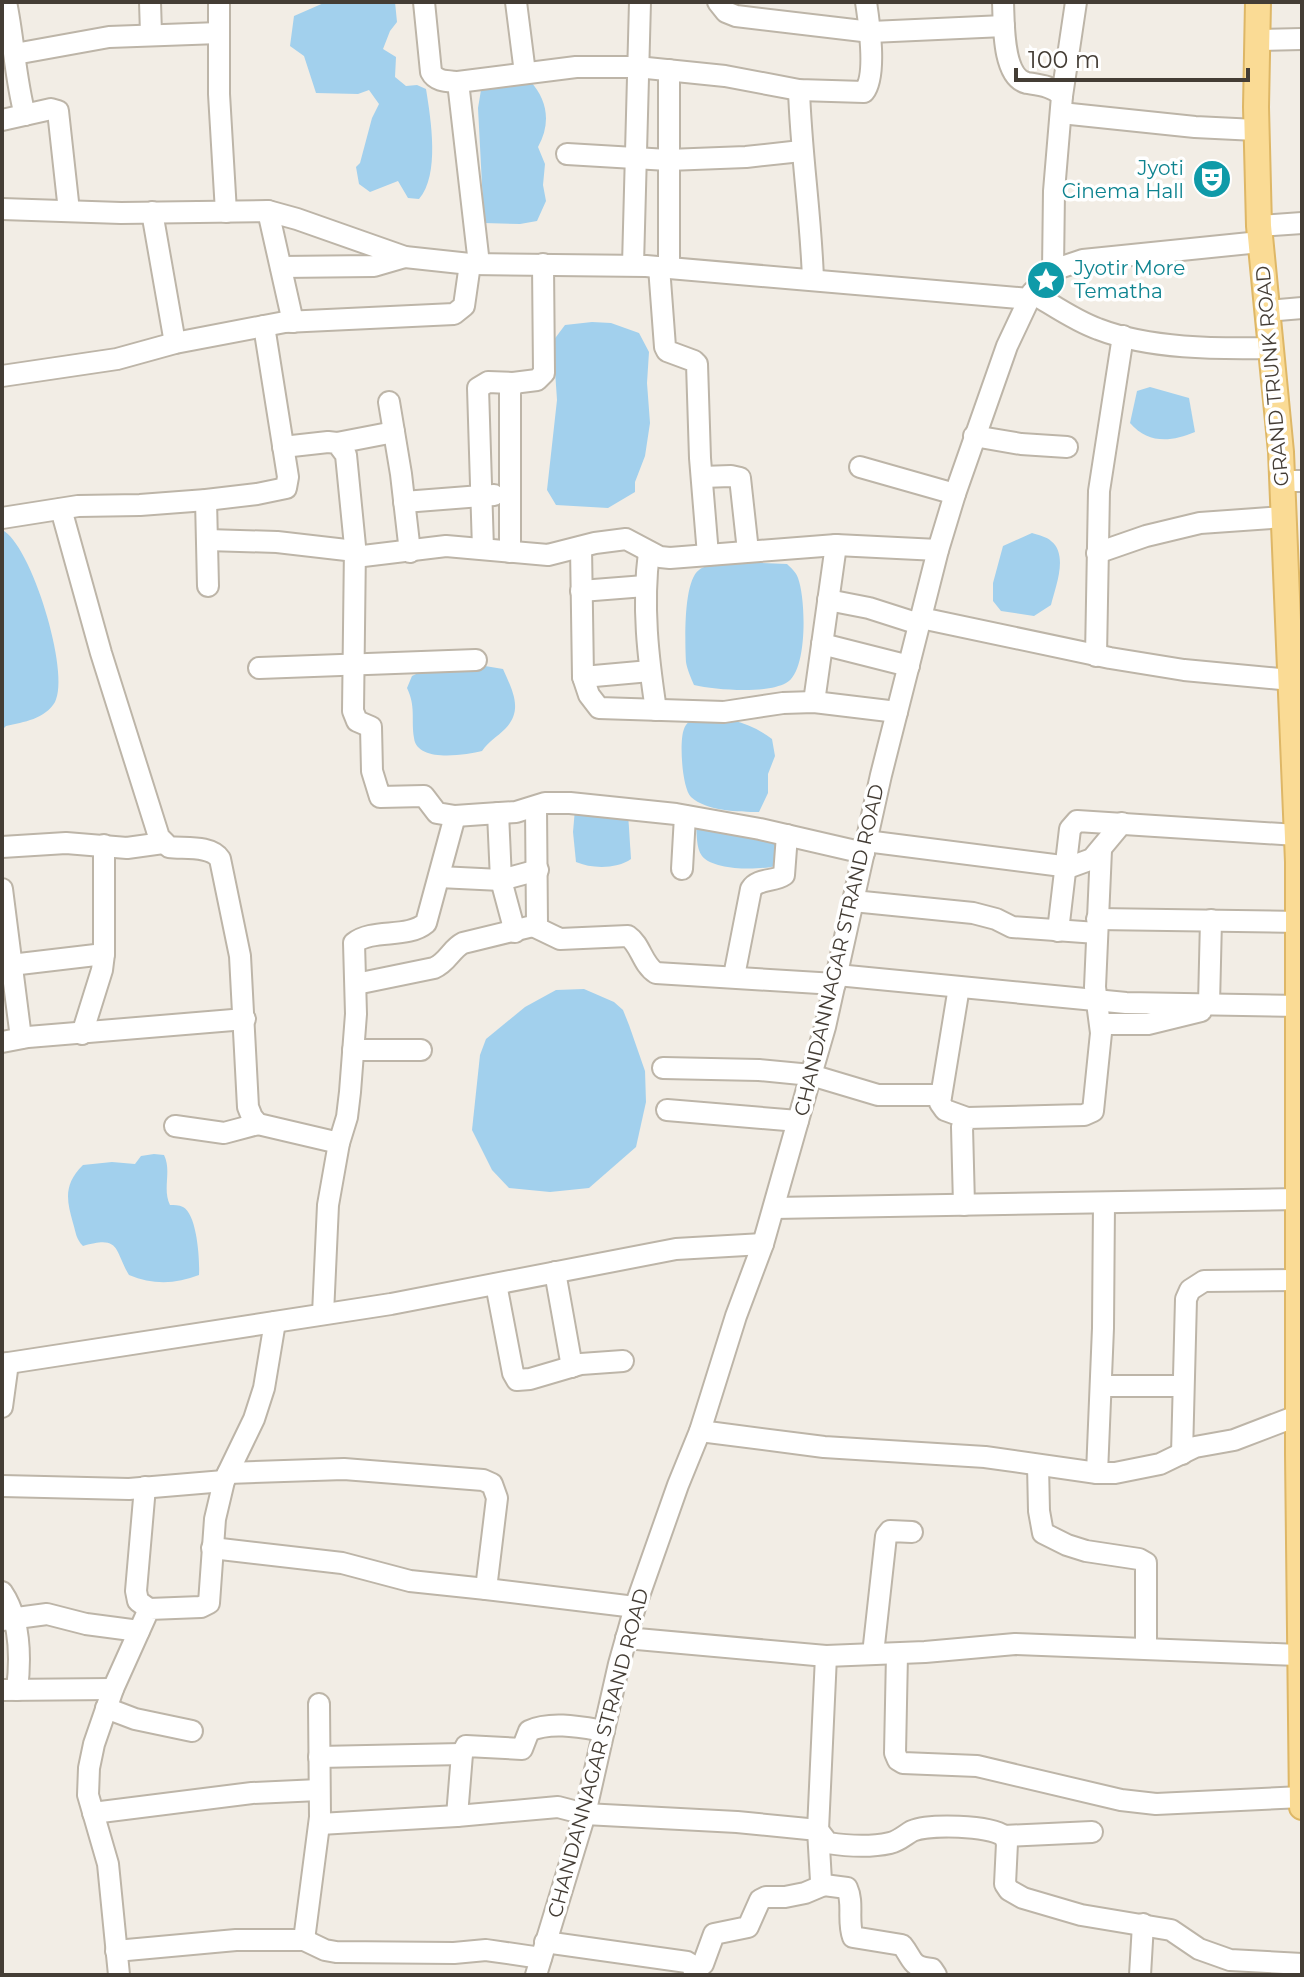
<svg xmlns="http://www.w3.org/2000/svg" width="1304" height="1977" viewBox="0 0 1304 1977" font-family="Montserrat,sans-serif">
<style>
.water{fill:#a2d0ed}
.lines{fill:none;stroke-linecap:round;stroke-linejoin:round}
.minor-casing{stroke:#bdb5a8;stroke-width:24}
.major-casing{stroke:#deb766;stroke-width:28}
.minor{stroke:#fff;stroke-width:20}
.major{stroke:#fadb95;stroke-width:24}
.labels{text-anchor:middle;stroke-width:7;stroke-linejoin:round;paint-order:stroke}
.culture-label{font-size:20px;fill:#0d838f;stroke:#fff;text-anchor:end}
.street-label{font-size:20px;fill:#443d35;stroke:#fff}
</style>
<rect width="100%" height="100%" fill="#f2ede5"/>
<g class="water">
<path d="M326 2H395L397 22 390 31 383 49 396 57 395 77 406 86 417 85 426 89C431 120 440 175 419 199L408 198 398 181 370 192 359 184 356 167 360 163 372 118 379 104 369 90 358 94 316 93 304 56 290 46 294 16Z"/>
<path d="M530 81C548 100 551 124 538 147L545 164 543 185 546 201 537 221 520 224 484 223 478 108 482 84Z"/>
<polygon points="592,322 611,323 639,333 649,352 647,383 650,423 645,456 635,482 635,492 608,508 556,505 547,490 557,400 553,341 565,325"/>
<path d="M1150 387 1189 398 1195 432C1171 442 1148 444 1130 423L1137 391Z"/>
<path d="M2 530C31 543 71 674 55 702 45 719 24 722 6 726L2 730Z"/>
<path d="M1032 533C1038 535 1047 537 1051 541 1069 555 1055 588 1051 605L1034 616 1001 611 993 601V583L1003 546Z"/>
<path d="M742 562 787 564C791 568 796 572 798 578 806 599 808 672 786 683 766 694 716 690 694 685 691 678 687 669 686 662 685 643 683 581 699 570 709 562 729 563 742 562Z"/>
<path d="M485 666 503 669C512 690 524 710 505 729 497 737 489 741 482 751 465 755 417 763 414 738 411 718 416 707 407 688L412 676 426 669 458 670Z"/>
<path d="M697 716C725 717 750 722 772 739L775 756 768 774V793L759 812C739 812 706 811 691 797 682 788 679 741 684 729 686 723 692 719 697 716Z"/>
<path d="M575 809 628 813 631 859C617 869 592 869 576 862L573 832Z"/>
<path d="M696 824 783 838 776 866C759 870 714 871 702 856 696 848 697 834 696 824Z"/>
<polygon points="584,989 614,1002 623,1010 629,1025 645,1071 646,1102 636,1147 589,1188 550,1192 509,1188 492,1170 472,1130 480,1055 486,1039 525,1007 556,990"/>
<path d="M154 1154 164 1155C172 1171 162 1189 170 1205 174 1205 179 1205 183 1207 197 1214 200 1260 199 1275 176 1284 153 1285 129 1275 114 1250 121 1235 83 1246 76 1239 76 1233 73 1223 66 1199 64 1184 83 1165L112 1162 135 1164 141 1156Z"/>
</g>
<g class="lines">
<defs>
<g id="minor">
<path d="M6 2C14 40 15 78 25 115"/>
<polyline points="150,2 151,34"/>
<polyline points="219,2 219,94 226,212"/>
<path d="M424 2 431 72C436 82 448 81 458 82L576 67H637L725 76 799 90 864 92C877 76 869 22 866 2"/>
<polyline points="516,2 525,73"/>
<polyline points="718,2 726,12 736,16 871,32 1004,26"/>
<path d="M1003 2C1004 23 1002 77 1027 83 1039 85 1053 86 1062 96L1054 191 1053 270"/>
<polyline points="1256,40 1302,39"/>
<polyline points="15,54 109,37 219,33"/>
<polyline points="669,70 669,268"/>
<polyline points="458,82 479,264"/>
<path d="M799 90C801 154 811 216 813 280"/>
<polyline points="1062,96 1076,2"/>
<polyline points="1061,113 1195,127 1256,130"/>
<polyline points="2,120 51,109 58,111 69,211"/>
<polyline points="567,154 668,160 746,157 801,151"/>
<polyline points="2,209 121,213 268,211 297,219 405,257 470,264 646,266 1029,299"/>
<polyline points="268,211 293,322"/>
<polyline points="152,212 175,343"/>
<polyline points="1259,226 1302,223"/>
<polyline points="633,265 640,2"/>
<polyline points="281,267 374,266 405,257"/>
<polyline points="659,267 665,347 667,351 694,361 697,364 700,458 708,555"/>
<path d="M1032 293C1053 305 1075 321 1098 329 1150 349 1216 349 1271 348"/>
<polyline points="1267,311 1302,308"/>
<polyline points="2,376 117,359 175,343 285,322 454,314 464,306 470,264"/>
<polyline points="389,402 401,474 410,552"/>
<polyline points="974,436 1021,444 1067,447"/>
<polyline points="337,443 394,432"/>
<polyline points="283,447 328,442 337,443 346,455 355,546 353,711 357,721 371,727 372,771 380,797 424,796 437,813 455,816 484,814 516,812 545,803 570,803 676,814 760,829 864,853"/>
<polyline points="860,467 955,494"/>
<polyline points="702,477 731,476 740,478 748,551"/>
<polyline points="1282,481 1302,481"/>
<polyline points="206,500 208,586"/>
<polyline points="404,502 494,495"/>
<path d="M61 509 101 653 159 837 169 847C184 849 211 845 220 859L240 956 248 1107 252 1117 258 1124 339 1143"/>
<polyline points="2,518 78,506 140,505 206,500 257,494 286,488 288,477 264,326"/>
<polyline points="207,540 277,542 355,551"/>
<polyline points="581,547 583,677 589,695 599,708 724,712 783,703 814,702 897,712"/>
<polyline points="483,549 478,388 488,382 513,383"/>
<polyline points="510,552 510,392 513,383 537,380 544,373 543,264"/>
<path d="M649 552C642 606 648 657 656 710"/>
<polyline points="1097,553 1146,536 1200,523 1284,517"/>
<polyline points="355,557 446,546 548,555 595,543 626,539 660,557 670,558 836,545 938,550"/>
<polyline points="581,591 645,586"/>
<polyline points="828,600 869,608 919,624"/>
<polyline points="921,618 1110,658 1184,670 1291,680"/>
<polyline points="822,644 909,666"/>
<polyline points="1096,656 1099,491 1123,336"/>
<polyline points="259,668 476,660"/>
<polyline points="583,677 650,671"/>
<polyline points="814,702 836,545"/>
<polyline points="498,813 501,880 515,932"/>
<polyline points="866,841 1070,867 1092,859 1122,823"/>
<polyline points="2,847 66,843 127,848 163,843"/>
<polyline points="682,869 685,816"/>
<polyline points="439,877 501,880 538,870"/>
<polyline points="2,889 21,1038"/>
<polyline points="853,901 973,913 996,919 1012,927 1097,933"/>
<polyline points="1097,919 1299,922"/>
<path d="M535 927 560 939 628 936C641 945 642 964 656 973L835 984"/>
<polyline points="1058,931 1070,829 1077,821 1297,835"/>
<polyline points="11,965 104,954"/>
<polyline points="837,975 1126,1003 1299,1006"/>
<path d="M734 976 751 889C758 878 774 882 784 875L787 835"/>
<path d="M356 984 434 968C448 962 451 949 463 943L537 925 536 807"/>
<polyline points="959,987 940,1103 945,1110 967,1118"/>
<polyline points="1209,1004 1211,920"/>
<polyline points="1101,1024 1148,1024 1201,1011"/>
<polyline points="82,1034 102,970 104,954 104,845"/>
<polyline points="2,1042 28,1037 245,1019"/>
<polyline points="353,1050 421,1050"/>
<polyline points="663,1068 759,1070 811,1075 878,1095 941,1095"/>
<polyline points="667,1110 798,1121"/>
<polyline points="175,1126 224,1133 258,1124"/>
<polyline points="964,1205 962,1127 967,1118 1084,1115 1093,1111 1101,1033 1095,987 1101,850"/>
<polyline points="774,1208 1299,1199"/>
<polyline points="555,1272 572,1367"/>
<polyline points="496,1284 513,1373 517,1380 530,1379 581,1364 623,1361"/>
<path d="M323 1314 328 1205 339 1143 347 1117 350 1092 356 1014 354 943C373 928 407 939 426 923L455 816"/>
<polyline points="2,1364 391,1304 676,1249 763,1244"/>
<polyline points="1101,1386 1183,1386"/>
<polyline points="2,1407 8,1363"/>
<polyline points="700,1431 824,1447 985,1457 1097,1473 1115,1473 1160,1464 1195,1447 1234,1440 1302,1414"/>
<polyline points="1182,1454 1186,1299 1190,1290 1204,1281 1298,1280"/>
<polyline points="1038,1465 1039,1511 1043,1533 1067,1545 1086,1551 1139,1559 1146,1563 1146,1648"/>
<polyline points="228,1473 344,1469 483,1480 492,1484 497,1498 486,1589 635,1607"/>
<polyline points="1097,1473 1103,1328 1104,1203"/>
<polyline points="2,1486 129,1489 224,1481"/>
<polyline points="145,1487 136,1591 138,1601 149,1609"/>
<polyline points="212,1548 342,1563 410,1581 486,1589"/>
<path d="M2 1592C21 1620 21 1657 17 1690"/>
<polyline points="2,1620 47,1614 86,1624 139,1631"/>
<polyline points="626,1638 826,1656 925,1652 1015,1644 1299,1655"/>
<polyline points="873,1654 886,1536 890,1531 912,1532"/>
<polyline points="897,1654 895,1753 898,1760 903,1763 977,1766 1121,1800 1156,1804 1302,1797"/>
<path d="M826 1656 818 1830 821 1881 824 1885 847 1888C854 1903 847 1921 853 1937L902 1945C914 1960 910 1967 932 1969L936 1975"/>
<polyline points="2,1690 113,1689"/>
<polyline points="106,1708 135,1719 192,1731"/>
<polyline points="319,1757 462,1754"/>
<polyline points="93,1813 252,1793 319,1790"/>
<path d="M457 1816 462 1754 466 1746 522 1749 529 1731C551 1721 580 1727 604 1731"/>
<path d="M320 1824 457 1816 558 1807 585 1814 737 1822 818 1830 828 1843C847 1846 872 1847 890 1843 899 1841 905 1835 912 1831 929 1824 989 1825 1004 1836L1007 1843 1005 1884 1009 1890 1023 1898 1081 1915 1171 1930 1199 1949 1230 1960 1302 1964"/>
<polyline points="1004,1836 1092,1832"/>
<polyline points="304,1940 320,1817 319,1704"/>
<polyline points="545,1942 687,1962 692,1965 695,1975"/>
<polyline points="116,1951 236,1940 304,1940 325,1950 336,1952 454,1953 486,1950 541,1958"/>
<polyline points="695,1971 703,1964 714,1934 748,1927 760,1900 766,1897 785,1897 805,1893 824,1885"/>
<polyline points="119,1975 108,1864 88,1795 89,1768 94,1744 113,1689 149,1609 201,1607 209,1603 215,1519 224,1481 254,1419 264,1388 275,1322"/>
<polyline points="536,1975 585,1814 619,1664 635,1607 678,1485 700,1431 736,1316 763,1244 811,1075 825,1027 881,775 938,550 955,494 1007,346 1032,293 1053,270 1083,260 1260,242"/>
<polyline points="1140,1975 1143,1924"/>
</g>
<polyline id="major" points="1258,2 1256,107 1259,226 1281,452 1298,862 1298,1454 1302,1807"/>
</defs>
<use href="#minor" class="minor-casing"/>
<use href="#major" class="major-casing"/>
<use href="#minor" class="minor"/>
<use href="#major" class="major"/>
</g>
<defs>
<symbol id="theatre-disc" viewBox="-11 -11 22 22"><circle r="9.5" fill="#0f9aa8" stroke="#fff"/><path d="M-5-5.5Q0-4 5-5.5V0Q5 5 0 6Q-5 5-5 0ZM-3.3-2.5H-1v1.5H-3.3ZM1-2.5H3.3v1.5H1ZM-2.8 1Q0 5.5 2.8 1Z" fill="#fff"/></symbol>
<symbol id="sight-disc" viewBox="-11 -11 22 22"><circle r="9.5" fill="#0f9aa8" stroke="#fff"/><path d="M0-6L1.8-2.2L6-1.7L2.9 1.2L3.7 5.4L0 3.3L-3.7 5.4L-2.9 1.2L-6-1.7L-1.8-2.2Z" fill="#fff"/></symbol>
</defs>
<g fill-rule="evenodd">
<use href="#theatre-disc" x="1190" y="157" width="44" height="44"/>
<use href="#sight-disc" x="1024" y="258" width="44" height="44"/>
</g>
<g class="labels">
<g class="culture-label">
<text x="1184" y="175">Jyoti<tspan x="1184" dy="23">Cinema Hall</tspan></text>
<text x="1074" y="275" text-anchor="start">Jyotir More<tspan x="1074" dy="23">Tematha</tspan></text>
</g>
<g class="street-label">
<text transform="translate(1272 376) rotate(-95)" y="7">GRAND TRUNK ROAD</text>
<text transform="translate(839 950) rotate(-77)" y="7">CHANDANNAGAR STRAND ROAD</text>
<text transform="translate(598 1753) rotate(-75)" y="7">CHANDANNAGAR STRAND ROAD</text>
</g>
</g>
<rect width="1304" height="1977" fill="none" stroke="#443d35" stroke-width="8"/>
<path d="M1016 68v12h232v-12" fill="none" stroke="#443d35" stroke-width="4"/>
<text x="1028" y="68" font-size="24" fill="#443d35" stroke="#ffffff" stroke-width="6" paint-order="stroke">100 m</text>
</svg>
